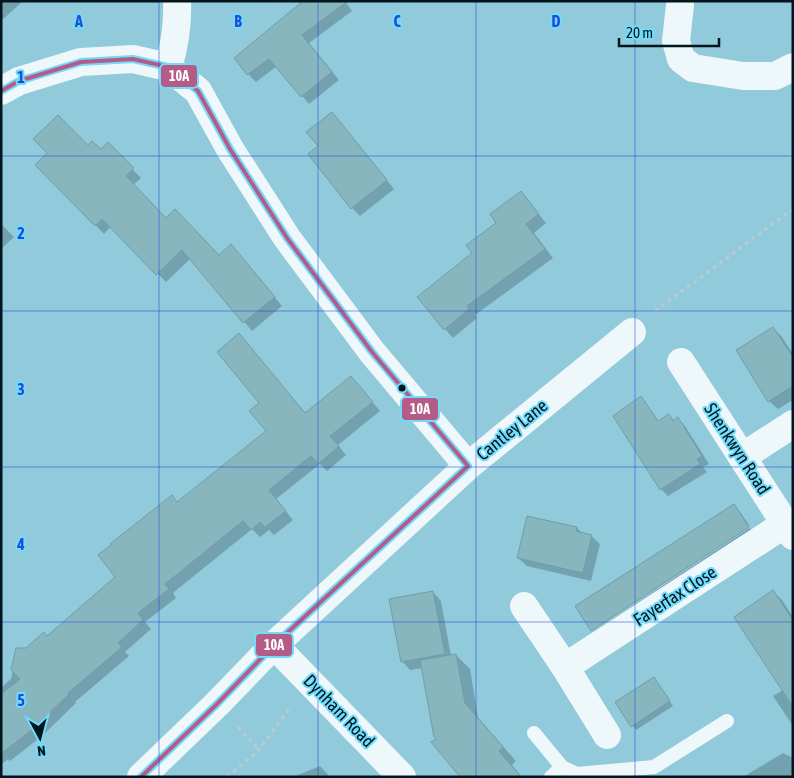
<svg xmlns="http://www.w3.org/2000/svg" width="794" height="778" viewBox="0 0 794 778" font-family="'Asap Condensed',sans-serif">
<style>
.shadow{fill:#0003}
.building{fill:#87b6bf;stroke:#729da5}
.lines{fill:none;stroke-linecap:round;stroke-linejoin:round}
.path{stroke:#bacbd0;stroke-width:3;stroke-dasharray:4 4;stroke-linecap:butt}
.lane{stroke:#eef7fa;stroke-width:14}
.street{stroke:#eef7fa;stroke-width:28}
.secondary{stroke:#eef7fa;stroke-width:28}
.bus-1-casing{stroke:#72dafa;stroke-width:8}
.bus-1{stroke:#b55b88;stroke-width:4}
.grid{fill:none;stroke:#1d4ed8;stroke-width:1;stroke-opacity:0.55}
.bus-dot{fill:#01171d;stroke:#72dafa;stroke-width:2}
.labels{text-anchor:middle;stroke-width:4;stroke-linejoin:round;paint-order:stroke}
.street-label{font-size:18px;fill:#01171d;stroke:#72dafa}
.grid-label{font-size:16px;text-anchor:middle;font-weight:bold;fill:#1d4ed8;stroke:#72dafa;stroke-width:4;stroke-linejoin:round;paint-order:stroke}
.line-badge{stroke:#72dafa;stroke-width:2}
.badge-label{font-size:14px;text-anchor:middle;font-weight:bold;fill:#fff}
</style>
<rect width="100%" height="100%" fill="#91cadb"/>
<g class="shadow">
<polygon points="1,1 23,1 1,21"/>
<polygon points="298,1 345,1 352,11 309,43 339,80 309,104 277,66 256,82 248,74 300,5"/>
<polygon points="332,113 394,189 360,216 352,208 319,147"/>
<polygon points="108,144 141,178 133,185 166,219 219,256 239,254 282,306 252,331 191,258 166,282 111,226 104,234 37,165 88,146 101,151"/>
<polygon points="521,192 546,223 534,233 553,258 475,315 477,318 453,338 445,329 474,253"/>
<polygon points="1,224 14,237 1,249"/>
<polygon points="773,328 782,337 793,354 793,400 778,409 769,401"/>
<polygon points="239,335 306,414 359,386 380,411 338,445 346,455 327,471 320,464 276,499 293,520 274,535 269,530 260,537 252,529 179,588 173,593 176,598 145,622 151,629 125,652 129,656 75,702 76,703 42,736 10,761 8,759 2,764 1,688 11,679 17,649 26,650 47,638 116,577 178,504 268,431 261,403"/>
<polygon points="641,398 659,422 669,416 674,421 678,419 685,426 709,464 703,467 707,472 668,496 661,489"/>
<polygon points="734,505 740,512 749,525 592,629"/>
<polygon points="577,528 583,534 591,536 600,544 591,581 527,566 518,558"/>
<polygon points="750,528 755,534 599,638 593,632"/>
<polygon points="433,592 441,601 451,656 456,655 470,669 478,718 516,761 512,765 522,777 462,777 437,739 423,668 410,670 402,661"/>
<polygon points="773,592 782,600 793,617 793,726 773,696 783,690"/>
<polygon points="654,678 673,706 636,730 617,702"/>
<polygon points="783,753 793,758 793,777 743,777"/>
<polygon points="320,766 330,777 293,777"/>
</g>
<g class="building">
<polygon points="303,1 348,1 302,35 332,72 301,97 269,59 247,75 234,58"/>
<polygon points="332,112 387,180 351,209 308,154 318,146 306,132"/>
<polygon points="58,115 88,145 92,141 101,149 108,142 134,168 126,176 166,218 175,209 219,255 231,244 275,297 243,323 182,250 156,275 102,219 95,226 35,165 47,153 33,139"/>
<polygon points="521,191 539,214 526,224 545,249 467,306 469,309 444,330 417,297 472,253 466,245 496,223 490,214"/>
<polygon points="773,327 793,357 793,386 768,402 736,350"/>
<polygon points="239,333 305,413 351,376 373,402 330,436 339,446 318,464 311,456 269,490 286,511 265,527 260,522 251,530 243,521 170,580 165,584 169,589 138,613 143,620 118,643 122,647 68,693 69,694 34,728 1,754 1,694 20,679 11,670 16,648 26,648 44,632 47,636 115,577 98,555 111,545 110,544 172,495 177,502 266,431 249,411 259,403 217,352"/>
<polygon points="641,396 658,421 669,414 673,421 678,417 702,456 697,459 700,464 660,490 613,416"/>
<polygon points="734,504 749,527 591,631 575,606"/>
<polygon points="527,516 577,527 576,531 592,535 583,573 517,558"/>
<polygon points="773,590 793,620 793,707 734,617"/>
<polygon points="433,591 445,654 401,662 389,599"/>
<polygon points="456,654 465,703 503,747 499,751 521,777 460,777 431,742 436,739 434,737 420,660"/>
<polygon points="654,677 670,701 631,727 615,702"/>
</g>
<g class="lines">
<g class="path">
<polyline points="655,311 793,209"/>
<polyline points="238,727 259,750"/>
<polyline points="227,777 259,750 291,706"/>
</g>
<g class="lane">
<polyline points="534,733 562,767 577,774 654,767 727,721"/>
<polyline points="551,777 562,767"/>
</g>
<g class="street">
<polyline points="680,5 676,41 681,59 693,68 743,76 775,76 793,67"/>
<path d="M168 67C175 45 178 24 177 1"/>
<polyline points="1,91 19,81 81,62 133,59 168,67 198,91 230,149 287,238 372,352 468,466"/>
<polyline points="681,362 793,536"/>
<polyline points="742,457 793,424"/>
<polyline points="524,606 565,667 785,524"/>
<polyline points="274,645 402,777"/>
<polyline points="565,667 607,735"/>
</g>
<polyline class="secondary" points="141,777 217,704 274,645 468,466 632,332"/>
<defs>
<polyline id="bus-1" points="1,91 19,81 81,62 133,59 168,67 198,91 230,149 287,238 372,352 468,466 274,645 217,704 141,777"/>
</defs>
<use href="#bus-1" class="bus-1-casing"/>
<use href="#bus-1" class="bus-1"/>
</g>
<path class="grid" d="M159 1V777M318 1V777M476 1V777M635 1V777M1 156H793M1 311H793M1 467H793M1 622H793"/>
<circle class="bus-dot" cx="402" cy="388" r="4.5"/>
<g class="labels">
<g class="street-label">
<text transform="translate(512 430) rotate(-39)" y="6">Cantley Lane</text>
<text transform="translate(737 449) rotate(57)" y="6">Shenkwyn Road</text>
<text transform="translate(675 596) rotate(-33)" y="6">Fayerfax Close</text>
<text transform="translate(339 711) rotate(46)" y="6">Dynham Road</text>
</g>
</g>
<g class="grid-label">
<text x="79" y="27">A</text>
<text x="238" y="27">B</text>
<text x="397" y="27">C</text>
<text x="556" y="27">D</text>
<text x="21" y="83">1</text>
<text x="21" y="239">2</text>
<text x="21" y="395">3</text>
<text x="21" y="550">4</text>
<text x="21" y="706">5</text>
</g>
<g class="line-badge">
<rect x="160" y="64" width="38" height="24" rx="5" fill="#b55b88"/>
<rect x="401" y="397" width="38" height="24" rx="5" fill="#b55b88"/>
<rect x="255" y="633" width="38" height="24" rx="5" fill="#b55b88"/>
</g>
<g class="badge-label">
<text x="179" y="81">10A</text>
<text x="420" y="414">10A</text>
<text x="274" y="650">10A</text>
</g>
<rect width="794" height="778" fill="none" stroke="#01171d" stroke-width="5"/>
<g transform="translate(40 738) rotate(173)" stroke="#72dafa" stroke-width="4" paint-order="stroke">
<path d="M0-4L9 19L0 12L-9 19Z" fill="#01171d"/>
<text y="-8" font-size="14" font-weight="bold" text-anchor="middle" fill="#01171d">N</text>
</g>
<path d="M619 38v8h100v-8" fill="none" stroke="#01171d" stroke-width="2.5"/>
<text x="626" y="38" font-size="15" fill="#01171d" stroke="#72dafa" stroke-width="4" paint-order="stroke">20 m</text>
</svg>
